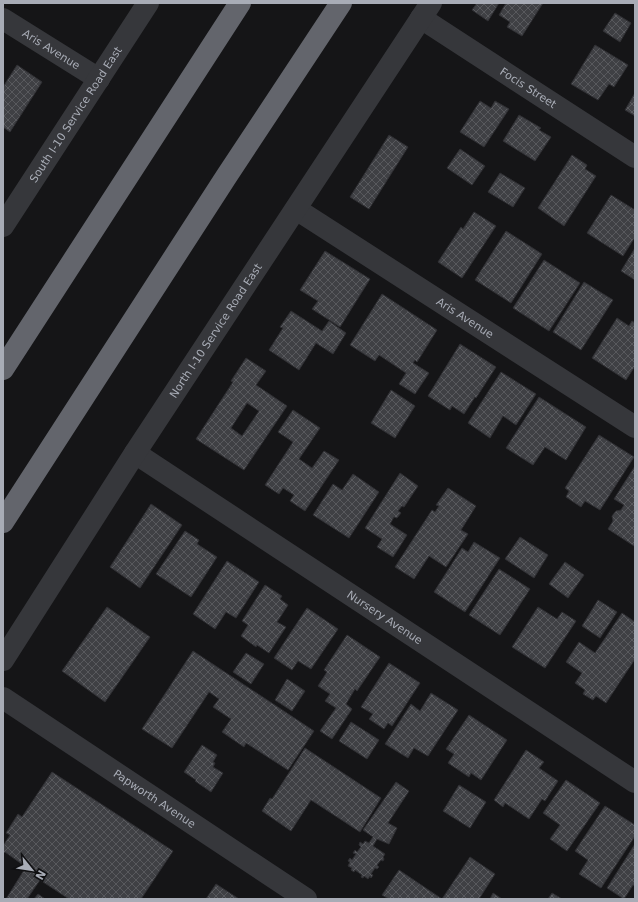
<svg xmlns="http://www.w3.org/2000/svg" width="638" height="902" viewBox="0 0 638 902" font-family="'DejaVu Sans',sans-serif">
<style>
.building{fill:url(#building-cross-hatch);stroke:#2f2f33;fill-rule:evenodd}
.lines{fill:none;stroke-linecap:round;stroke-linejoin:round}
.minor{stroke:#36373b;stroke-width:22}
.highway{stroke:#63656c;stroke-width:22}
.labels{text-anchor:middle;stroke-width:3;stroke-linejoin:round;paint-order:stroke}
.street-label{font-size:11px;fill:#a8acb6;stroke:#101012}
</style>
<defs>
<pattern id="building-cross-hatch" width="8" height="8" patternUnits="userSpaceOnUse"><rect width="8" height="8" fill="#3f4044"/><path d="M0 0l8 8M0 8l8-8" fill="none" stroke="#58595d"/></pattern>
</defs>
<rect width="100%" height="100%" fill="#151517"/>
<g class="building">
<polygon points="477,3 499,3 488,21 472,10"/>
<polygon points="506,3 543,3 522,36 507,27 510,22 499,15"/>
<polygon points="615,13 631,23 620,42 603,31"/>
<polygon points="595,45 628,65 614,87 609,84 598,100 571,84"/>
<polygon points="17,65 42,82 10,132 3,127 3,87"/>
<polygon points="635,93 635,116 625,110"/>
<polygon points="480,101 491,108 495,101 509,109 484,147 460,132"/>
<polygon points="519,115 541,128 539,130 551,137 535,161 503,141"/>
<polygon points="389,135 408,147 369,209 350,197"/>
<polygon points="460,149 485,166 472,185 447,168"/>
<polygon points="572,155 587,165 585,169 596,176 564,226 538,208"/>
<polygon points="500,173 525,188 513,207 488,192"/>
<polygon points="611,195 635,210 635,237 623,256 587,233"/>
<polygon points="474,212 496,226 462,278 438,262 461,227 463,229"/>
<polygon points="506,231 542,254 511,303 475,280"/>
<polygon points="635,248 635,280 621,271"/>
<polygon points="325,251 370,279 340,327 312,309 318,301 300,290"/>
<polygon points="544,260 580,283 549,331 513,308"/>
<polygon points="584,282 613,300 581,350 553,332"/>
<polygon points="382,294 437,330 417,362 415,360 413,363 429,373 415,394 399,384 406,373 379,355 375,361 350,345"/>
<polygon points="291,311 322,331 329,321 346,333 333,354 316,343 299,370 269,350 283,328 280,327"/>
<polygon points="617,318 629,326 632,321 635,323 635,366 626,380 592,358"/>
<polygon points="460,344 496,367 476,398 475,397 464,414 452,406 450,410 428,396"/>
<path d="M246 358 266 371 256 385 287 406 244 470 196 439 233 382 231 381ZM247 403 259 411 242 436 231 428Z"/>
<polygon points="501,372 536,394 516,425 503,416 490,438 468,423"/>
<polygon points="391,390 415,406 395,438 371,423"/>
<polygon points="539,397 586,427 566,460 545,447 533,465 506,448"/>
<polygon points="293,410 320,428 299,459 312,468 324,451 339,460 305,511 290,501 294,495 283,488 279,494 265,485 293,442 278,432"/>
<polygon points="599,435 634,457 600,510 585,501 581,507 566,497 569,491 565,488"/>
<polygon points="635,466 635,544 634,546 608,529 613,521 612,516 616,511 621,510 624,505 614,499"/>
<polygon points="400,473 418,486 404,507 402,506 398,511 401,513 397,518 394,517 390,524 407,535 393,557 377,547 382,539 365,528"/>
<polygon points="353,474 379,492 349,538 313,515 333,484 342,490"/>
<polygon points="448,488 476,506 461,530 468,534 446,567 429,556 414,579 395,567 432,510 435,512 439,506 436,505"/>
<polygon points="151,504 182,525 140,588 110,567"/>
<polygon points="185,531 199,540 197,544 217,557 191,597 156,574"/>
<polygon points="520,537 548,555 534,578 505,559"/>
<polygon points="474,542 500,558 465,612 434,592 462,548 468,552"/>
<polygon points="227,561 259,582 236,618 226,612 215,629 193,614"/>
<polygon points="565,562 584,575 568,598 549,584"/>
<polygon points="499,569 530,589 500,635 469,615"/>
<polygon points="265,585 282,596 280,599 288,605 277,622 286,627 269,653 257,645 256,647 241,636 248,625 242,621"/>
<polygon points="598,600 617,612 600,638 582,626"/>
<polygon points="107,607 150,637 105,702 62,671"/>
<polygon points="538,607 557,619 562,612 576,621 545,668 512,647"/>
<polygon points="307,608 338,629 311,669 298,661 292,670 274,658"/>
<polygon points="622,613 635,622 635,659 606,703 596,696 593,700 583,694 585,690 575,683 582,673 566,662 579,642 595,653"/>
<polygon points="347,635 380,657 357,691 355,689 346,704 352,709 332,739 320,731 336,708 325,701 330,694 318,686 327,672 324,670"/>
<polygon points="193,651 314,731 288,770 246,743 244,747 222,732 231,719 213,707 219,699 209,692 172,748 142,729"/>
<polygon points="246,653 264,664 251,684 233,672"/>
<polygon points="389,663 420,683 392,726 388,723 384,729 369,719 373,714 361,707"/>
<polygon points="287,679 305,691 292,711 275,700"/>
<polygon points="431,693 458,710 428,756 414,748 408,758 385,744 411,704 420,711"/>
<polygon points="469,715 507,740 481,780 471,773 469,777 448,763 454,754 446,749"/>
<polygon points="351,722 379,740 367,759 339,741"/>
<polygon points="202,745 217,755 213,762 215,763 213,767 223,773 211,792 195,781 196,780 184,772"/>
<polygon points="305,748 381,798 360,832 311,800 291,831 262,811 270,798 272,799"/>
<polygon points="526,750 544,762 539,768 558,781 545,801 542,799 529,819 505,803 503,807 494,800"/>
<polygon points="52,772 173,851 141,899 69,899 40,880 27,899 6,899 26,867 5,852 3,854 3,846 10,835 6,833 18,814 22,817"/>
<polygon points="566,780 600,803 567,851 550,839 560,825 543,813"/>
<polygon points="396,782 409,791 388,823 397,828 389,844 377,839 373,846 385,854 383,857 384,859 383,861 381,860 377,865 379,867 377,869 375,868 371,874 373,875 371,878 370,876 368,879 364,876 363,878 361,877 362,875 355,870 354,872 351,870 352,868 348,866 350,862 348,861 350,858 352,860 356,854 353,853 355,850 357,852 361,847 359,845 360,842 363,844 365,841 369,843 373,837 363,830"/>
<polygon points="459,785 486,802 470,828 443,811"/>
<polygon points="605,806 635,825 635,836 601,888 579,874 588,860 575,851"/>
<polygon points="635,844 635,886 633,885 624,899 607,888"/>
<polygon points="470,857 495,874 479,899 389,899 382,895 399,870 442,899"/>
<polygon points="216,884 239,899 206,899"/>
<polygon points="493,893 502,899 490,899"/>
<polygon points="552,893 562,899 548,899"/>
<polygon points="38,894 45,899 34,899"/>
</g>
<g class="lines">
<g class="minor">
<path id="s1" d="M421 18 635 157"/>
<path id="s2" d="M3 19 99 79"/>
<path id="s3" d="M296 209 635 427"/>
<path id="s4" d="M3 226 148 3"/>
<path id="s5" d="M135 453 635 782"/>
<path id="s6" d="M3 660 135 453 431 3"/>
<path id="s7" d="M3 698 306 899"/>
</g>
<g class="highway">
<polyline points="3,369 240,3"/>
<polyline points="3,522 226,177 341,3"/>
</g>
</g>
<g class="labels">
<g class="street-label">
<text dy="4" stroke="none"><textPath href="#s2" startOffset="57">Aris Avenue</textPath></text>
<text dy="4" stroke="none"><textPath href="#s1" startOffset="128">Focis Street</textPath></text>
<text dy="4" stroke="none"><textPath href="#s4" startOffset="133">South I-10 Service Road East</textPath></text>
<text dy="4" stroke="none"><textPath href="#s3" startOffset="201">Aris Avenue</textPath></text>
<text dy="4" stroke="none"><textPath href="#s6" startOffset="392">North I-10 Service Road East</textPath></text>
<text dy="4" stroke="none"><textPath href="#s5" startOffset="299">Nursery Avenue</textPath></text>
<text dy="4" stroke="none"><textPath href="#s7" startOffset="182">Papworth Avenue</textPath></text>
</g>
</g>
<rect width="638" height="902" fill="none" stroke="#a8acb6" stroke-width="8"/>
<g transform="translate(32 870) rotate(120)" stroke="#101012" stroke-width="3" paint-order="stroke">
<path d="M0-3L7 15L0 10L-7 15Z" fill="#a8acb6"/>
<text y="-6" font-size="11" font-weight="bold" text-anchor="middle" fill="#a8acb6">N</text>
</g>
</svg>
